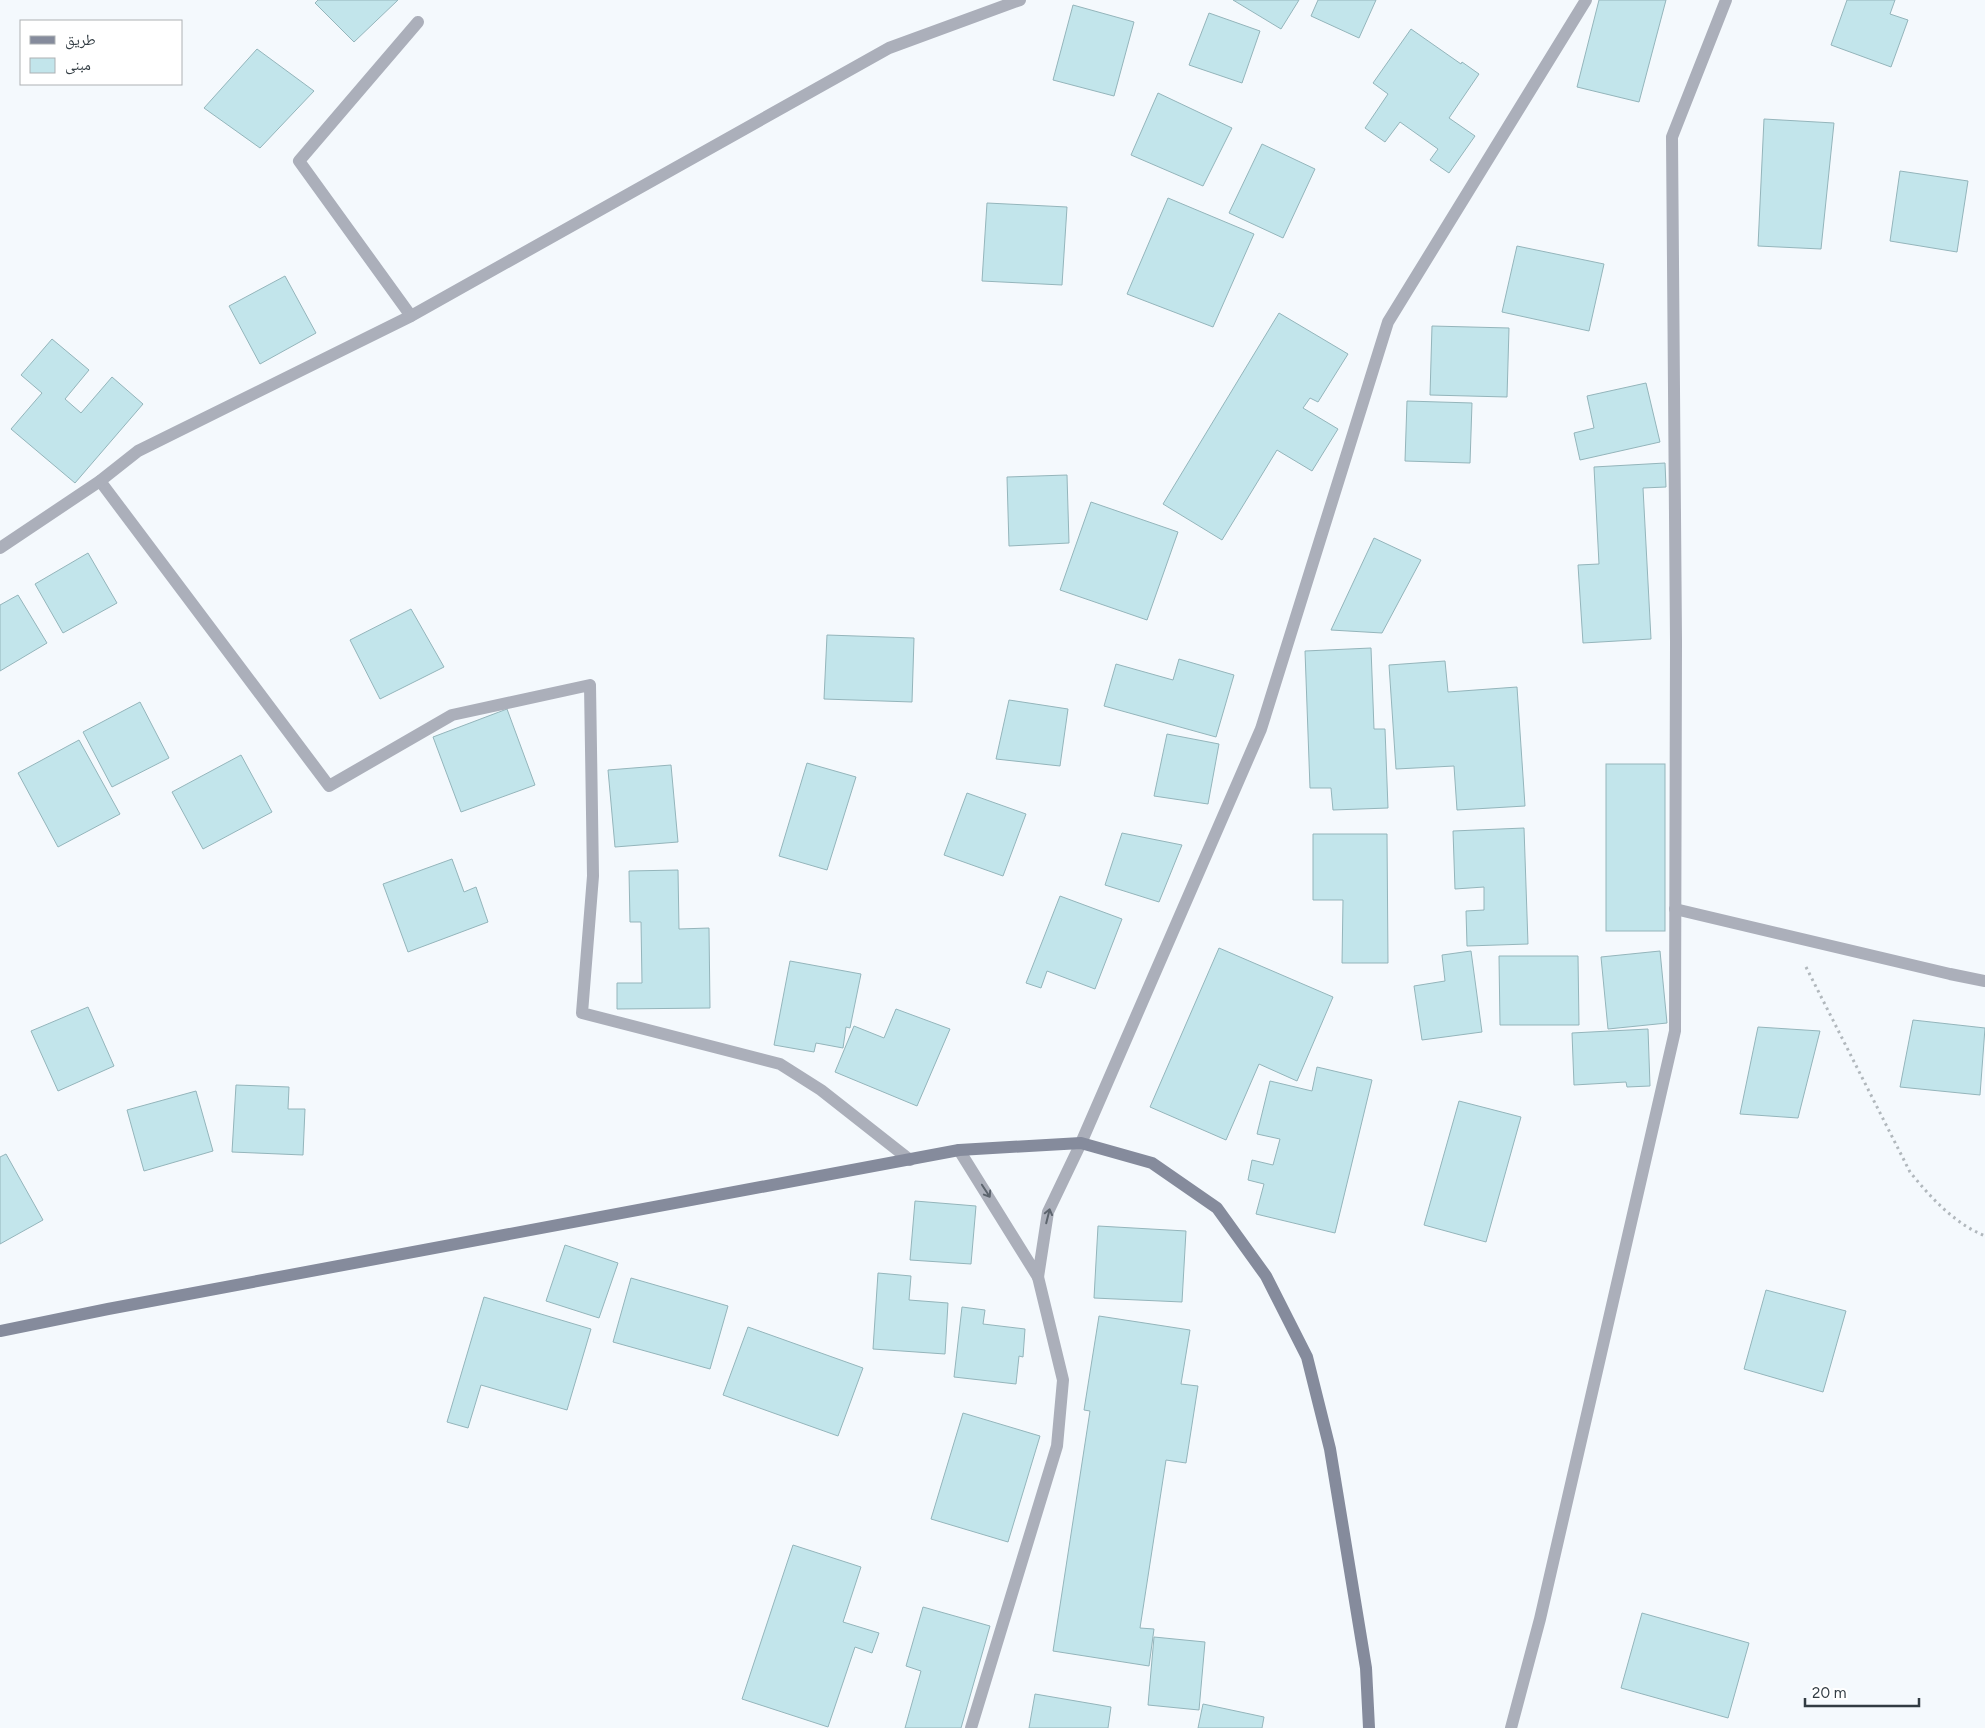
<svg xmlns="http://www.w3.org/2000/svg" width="1985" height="1728" viewBox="0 0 1985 1728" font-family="Figtree,'Noto Naskh Arabic',sans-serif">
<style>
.building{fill:#c2e5eb;stroke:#94b5bb}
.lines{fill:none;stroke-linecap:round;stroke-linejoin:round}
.path{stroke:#b1b8bd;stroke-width:3;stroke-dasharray:2.5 4;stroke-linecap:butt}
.lane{stroke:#abafba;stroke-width:12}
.street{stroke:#abafba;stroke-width:12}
.secondary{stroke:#858b9c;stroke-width:12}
.oneway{stroke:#5c646d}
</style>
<rect width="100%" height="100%" fill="#f4f9fd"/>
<g class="building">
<polygon points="318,0 398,0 354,42 315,3"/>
<polygon points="1233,0 1299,0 1281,29"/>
<polygon points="1318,0 1376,0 1359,38 1311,16"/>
<polygon points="1599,0 1666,0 1639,102 1577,87"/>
<polygon points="1847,0 1895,0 1890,14 1908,20 1891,67 1831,45"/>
<polygon points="1073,5 1134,22 1114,96 1053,80"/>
<polygon points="1209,13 1260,31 1242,83 1189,65"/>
<polygon points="1411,29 1461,64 1462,62 1479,74 1449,118 1475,136 1449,173 1430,160 1438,149 1400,122 1385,142 1365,128 1388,94 1373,83"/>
<polygon points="257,49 314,91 260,148 204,108"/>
<polygon points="1158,93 1232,128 1203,186 1131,155"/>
<polygon points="1764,119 1834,123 1821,249 1758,246"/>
<polygon points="1262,144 1315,169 1283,238 1229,213"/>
<polygon points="1900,171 1968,181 1957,252 1890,241"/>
<polygon points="1168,198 1254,234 1213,327 1127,294"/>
<polygon points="987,203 1067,207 1062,285 982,281"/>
<polygon points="1517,246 1604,264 1589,331 1502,312"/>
<polygon points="285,276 316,333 260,364 229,306"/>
<polygon points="1279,313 1348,354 1318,402 1310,398 1303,408 1338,429 1312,471 1277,450 1222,540 1163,504"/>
<polygon points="1432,326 1509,328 1507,397 1430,395"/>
<polygon points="52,339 89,370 65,399 81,413 112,377 143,404 75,483 11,429 42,393 21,375"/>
<polygon points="1646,383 1660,442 1580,460 1574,433 1594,428 1587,396"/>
<polygon points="1407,401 1472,403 1470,463 1405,461"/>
<polygon points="1665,463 1666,487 1643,488 1651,639 1583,643 1578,565 1599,564 1594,467"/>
<polygon points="1067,475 1069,543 1009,546 1007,477"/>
<polygon points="1091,502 1178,532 1147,620 1060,590"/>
<polygon points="1374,538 1421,560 1382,633 1331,630"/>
<polygon points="88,553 117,603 63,633 35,584"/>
<polygon points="18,595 47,643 0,671 0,605"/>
<polygon points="411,609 444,667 380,699 350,640"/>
<polygon points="827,635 914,638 912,702 824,699"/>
<polygon points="1371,648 1374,729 1385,729 1388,808 1333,810 1331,788 1310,788 1305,651"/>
<polygon points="1179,659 1234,675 1216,737 1104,706 1116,664 1173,680"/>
<polygon points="1445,661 1448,692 1517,687 1525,806 1457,810 1454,766 1396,769 1389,665"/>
<polygon points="1009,700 1068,709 1060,766 996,759"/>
<polygon points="140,702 169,758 112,787 83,732"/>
<polygon points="507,709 535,785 461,812 433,737"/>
<polygon points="1167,734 1219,744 1208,804 1154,796"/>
<polygon points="79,740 120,814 58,847 18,773"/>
<polygon points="241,755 272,812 203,849 172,792"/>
<polygon points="807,763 856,777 827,870 779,856"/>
<rect x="1606" y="764" width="59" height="167"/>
<polygon points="671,765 678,842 615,847 608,770"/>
<polygon points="967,793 1026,814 1003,876 944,855"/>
<polygon points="1524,828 1528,944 1467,946 1466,911 1484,910 1484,887 1455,889 1453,831"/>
<polygon points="1122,833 1182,845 1159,902 1105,885"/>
<polygon points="1313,834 1387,834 1388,963 1342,963 1343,900 1313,900"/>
<polygon points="452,859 464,892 476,887 488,922 408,952 383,884"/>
<polygon points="678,870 679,929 709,928 710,1008 617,1009 617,983 642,983 641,922 630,922 629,871"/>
<polygon points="1060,896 1122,919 1095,989 1047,971 1041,988 1026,983"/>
<polygon points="1219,948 1333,997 1297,1081 1259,1064 1226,1140 1150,1107"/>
<polygon points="1471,951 1482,1032 1422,1040 1414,986 1445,981 1442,955"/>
<polygon points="1660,951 1667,1023 1608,1029 1601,957"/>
<polygon points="1499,956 1578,956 1579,1025 1500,1025"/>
<polygon points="790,961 861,974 850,1028 846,1027 843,1048 816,1043 814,1052 774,1045"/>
<polygon points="88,1007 114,1066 58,1091 31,1031"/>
<polygon points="896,1009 950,1029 917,1106 835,1072 854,1026 884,1038"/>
<polygon points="1913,1020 1985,1028 1980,1095 1900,1087"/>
<polygon points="1758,1027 1820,1031 1798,1118 1740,1114"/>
<polygon points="1648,1029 1650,1086 1627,1087 1626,1082 1574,1085 1572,1033"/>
<polygon points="1317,1067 1372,1080 1335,1233 1256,1214 1264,1184 1248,1180 1252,1160 1273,1165 1280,1139 1257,1134 1270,1081 1312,1091"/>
<polygon points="236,1085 289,1087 288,1109 305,1109 303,1155 232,1152"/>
<polygon points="196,1091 213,1151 144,1171 127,1110"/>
<polygon points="1459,1101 1521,1117 1486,1242 1424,1225"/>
<polygon points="6,1154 43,1220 0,1244 0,1157"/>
<polygon points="915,1201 976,1206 971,1264 910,1260"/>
<polygon points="1098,1226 1186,1231 1182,1302 1094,1298"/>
<polygon points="565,1245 618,1263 599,1318 546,1301"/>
<polygon points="878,1273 911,1276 909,1300 948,1303 945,1354 873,1349"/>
<polygon points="631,1278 728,1306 710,1369 613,1342"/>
<polygon points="1766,1290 1846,1311 1823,1392 1744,1369"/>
<polygon points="484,1297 591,1329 567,1410 481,1385 468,1428 447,1422"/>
<polygon points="962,1307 985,1310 983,1324 1025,1329 1023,1357 1019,1356 1016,1384 954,1377"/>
<polygon points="1099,1316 1190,1330 1181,1384 1198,1386 1186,1463 1166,1460 1140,1628 1154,1629 1149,1666 1053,1651 1090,1411 1084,1410"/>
<polygon points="748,1327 863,1368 838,1436 723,1395"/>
<polygon points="963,1413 1040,1436 1008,1542 931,1519"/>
<polygon points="793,1545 861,1567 843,1622 879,1633 872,1653 855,1647 828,1727 742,1699"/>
<polygon points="923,1607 990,1626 961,1728 905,1728 921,1671 906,1666"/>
<polygon points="1642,1613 1749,1643 1728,1718 1621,1688"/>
<polygon points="1154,1637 1205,1642 1199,1710 1148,1705"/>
<polygon points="1035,1694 1111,1707 1108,1728 1029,1728"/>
<polygon points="1203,1704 1264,1717 1262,1728 1198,1728"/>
</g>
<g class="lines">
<path class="path" d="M1806 967 1910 1172C1931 1198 1954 1223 1985 1236"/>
<g class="lane">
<polyline points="411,316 299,161 418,22"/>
<polyline points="100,481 329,786 452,715 590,685 593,876 582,1013 780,1064 821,1090 910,1160"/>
<polyline points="0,548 100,481 138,451 411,316 889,48 1020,0"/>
<polyline points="1675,909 1950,974 1985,981"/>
<polyline points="1081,1143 1261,729 1388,322 1586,0"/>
</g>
<g class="street">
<polyline points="959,1150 1038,1277 1048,1212 1081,1143"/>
<polyline points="971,1728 1057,1446 1063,1380 1038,1277"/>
<polyline points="1511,1728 1540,1619 1675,1031 1676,642 1672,137 1726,0"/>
</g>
<polyline class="secondary" points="0,1331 108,1309 959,1150 1081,1143 1152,1163 1217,1208 1266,1276 1307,1357 1330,1449 1366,1668 1369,1728"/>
</g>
<defs><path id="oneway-shaft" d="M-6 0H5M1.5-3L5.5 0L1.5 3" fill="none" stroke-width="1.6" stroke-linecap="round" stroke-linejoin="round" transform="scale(1.25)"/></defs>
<g class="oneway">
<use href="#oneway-shaft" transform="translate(986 1191) rotate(57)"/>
<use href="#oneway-shaft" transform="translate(1048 1216) rotate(-76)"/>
</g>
<rect x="20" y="20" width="162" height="65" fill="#ffffff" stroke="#adb1b4"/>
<rect x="30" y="36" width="25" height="8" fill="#858b9c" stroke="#adb1b4"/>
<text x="65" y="45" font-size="15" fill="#323c43">طريق</text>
<rect x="30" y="58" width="25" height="15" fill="#c2e5eb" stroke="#adb1b4"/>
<text x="65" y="70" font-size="15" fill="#323c43">مبنى</text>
<path d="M1805 1698v8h114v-8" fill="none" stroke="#323c43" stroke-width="2.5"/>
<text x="1812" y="1698" font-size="15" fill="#323c43" stroke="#ffffff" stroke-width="4" paint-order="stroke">20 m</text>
</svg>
